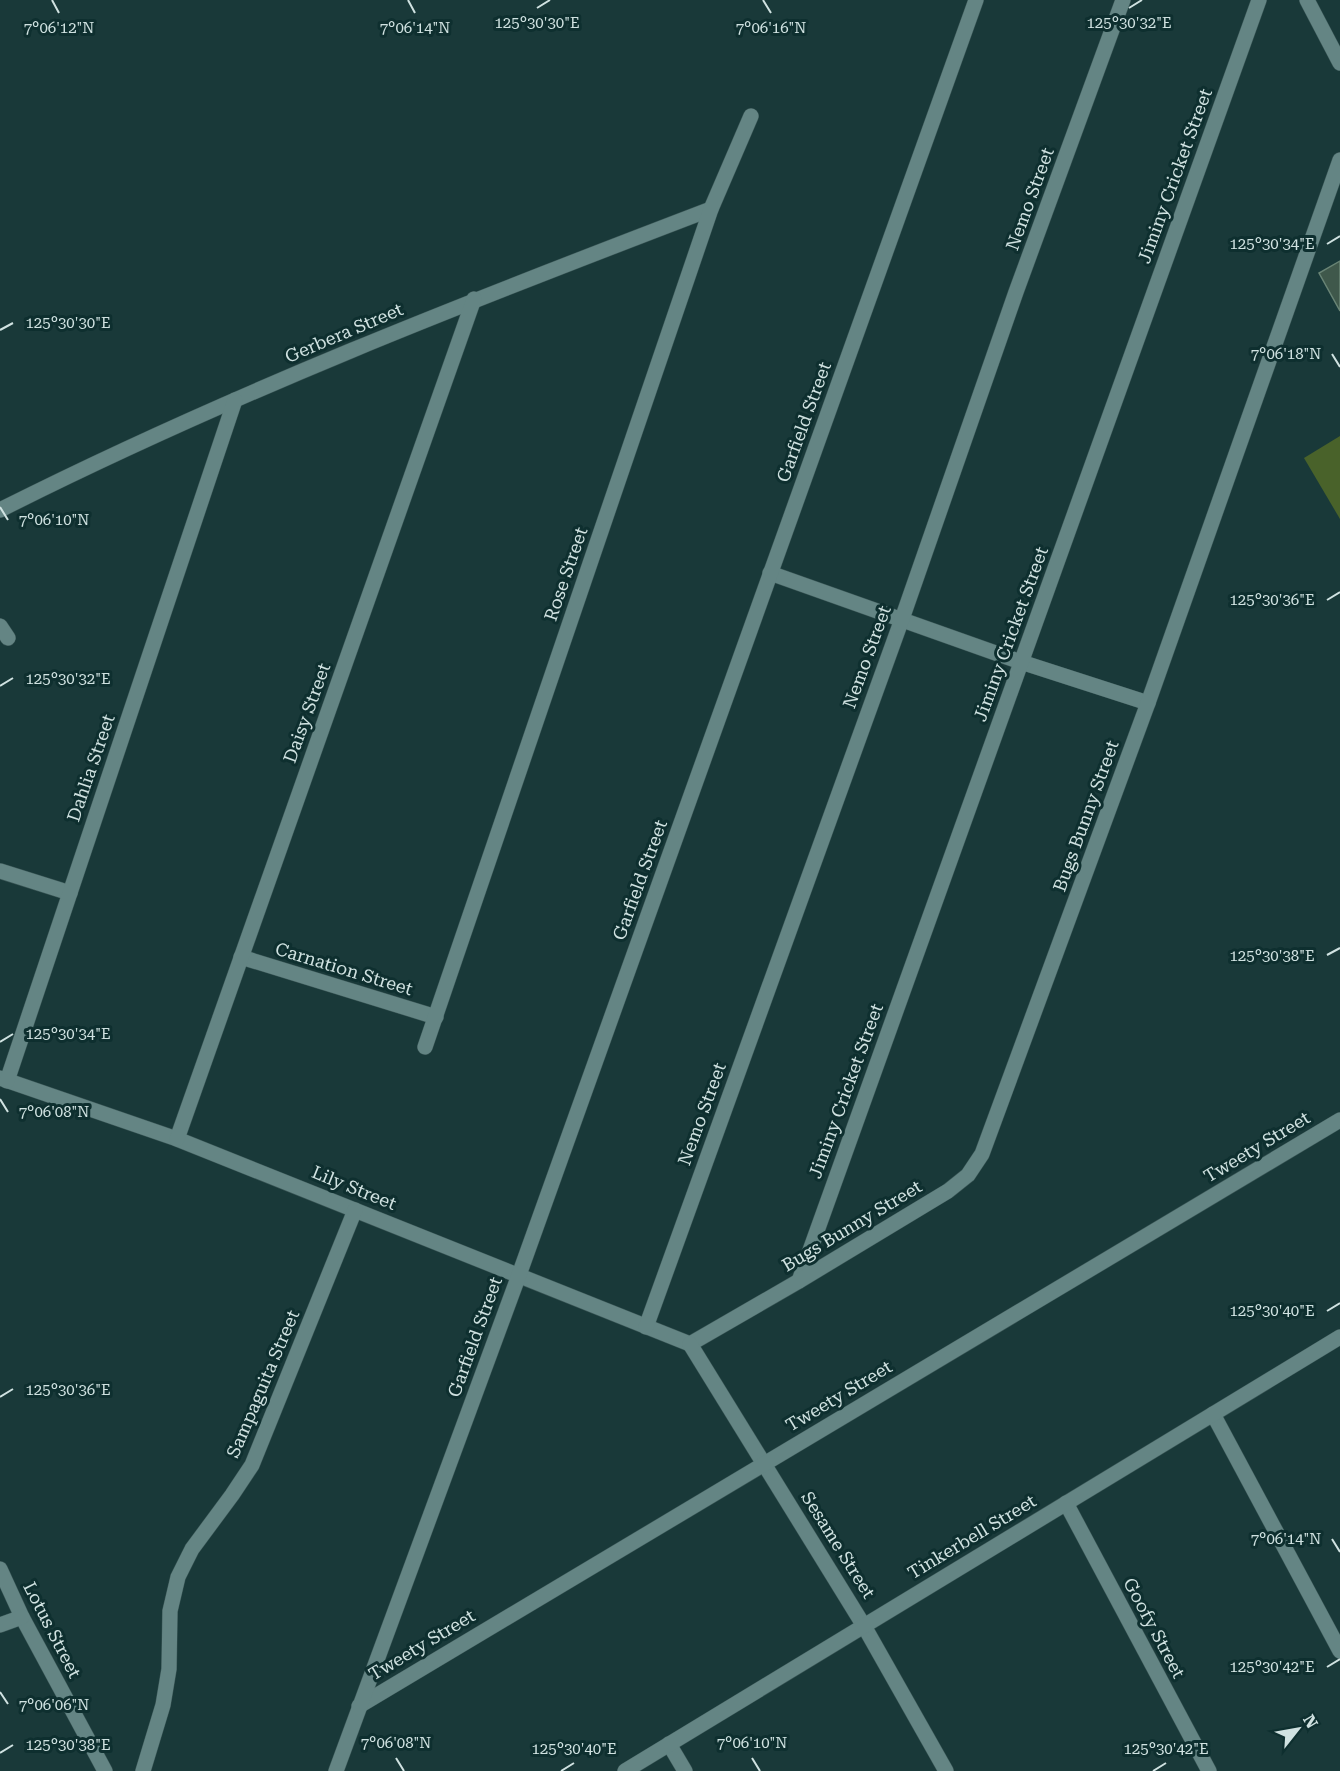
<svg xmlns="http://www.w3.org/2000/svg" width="1340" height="1771" viewBox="0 0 1340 1771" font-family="'Roboto Serif',serif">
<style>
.green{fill:#49622a}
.building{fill:#3f584b;stroke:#698475;stroke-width:1.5}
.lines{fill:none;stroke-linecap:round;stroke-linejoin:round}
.minor-casing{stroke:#3a5656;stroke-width:16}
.minor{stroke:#648584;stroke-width:15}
.ticks{fill:none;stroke:#d0e2e1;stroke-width:2}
.labels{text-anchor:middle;stroke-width:6;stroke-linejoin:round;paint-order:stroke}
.street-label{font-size:18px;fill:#d0e2e1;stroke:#0e2f2f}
.ticks-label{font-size:15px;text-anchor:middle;fill:#d0e2e1;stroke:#0e2f2f;stroke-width:6;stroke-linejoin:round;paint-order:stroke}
</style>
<rect width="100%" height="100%" fill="#193939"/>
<polygon class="green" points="1340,436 1340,519 1304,458"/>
<polygon class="building" points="1340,261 1340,311 1319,273"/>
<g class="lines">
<defs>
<g id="minor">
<polyline points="1307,0 1340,63"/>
<path d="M0 510C230 394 470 301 711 209"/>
<polyline points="770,573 1021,662 1148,703"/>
<polyline points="0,626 8,638"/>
<polyline points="0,871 70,893"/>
<polyline points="241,957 436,1017"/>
<polyline points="425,1047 711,209 751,116"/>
<polyline points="0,1078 177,1139 690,1344"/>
<polyline points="7,1081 235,400"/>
<polyline points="177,1139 474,299"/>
<polyline points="799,1281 1259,0"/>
<polyline points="646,1327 902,619 1016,292 1123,0"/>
<polyline points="690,1344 799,1281 948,1191 968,1175 982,1154 1148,703 1340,160"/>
<polyline points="690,1344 864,1626 946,1771"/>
<polyline points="1213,1414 1340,1651"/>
<polyline points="1066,1503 1209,1771"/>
<polyline points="0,1569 22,1617 105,1771"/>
<polyline points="0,1625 22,1617"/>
<polyline points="359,1706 1340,1120"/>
<polyline points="669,1744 685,1771"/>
<polyline points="143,1771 163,1705 169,1669 170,1611 178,1577 192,1549 232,1495 252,1465 355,1210"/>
<polyline points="336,1771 519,1275 976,0"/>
<polyline points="625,1771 1340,1337"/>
</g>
</defs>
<use href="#minor" class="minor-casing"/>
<use href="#minor" class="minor"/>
</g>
<path class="ticks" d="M52 0 59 13M408 0 415 13M763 0 771 13M537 8 550 0M1129 8 1142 0M1327 244 1340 236M0 330 13 323M1332 354 1340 367M0 507 8 520M1327 600 1340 592M0 686 13 678M1327 955 1340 948M0 1042 13 1034M0 1099 8 1112M1327 1311 1340 1303M0 1397 13 1389M1332 1539 1340 1552M1327 1667 1340 1659M0 1692 8 1704M0 1753 13 1745M396 1758 404 1771M752 1758 760 1771M561 1771 574 1763M1153 1771 1166 1763"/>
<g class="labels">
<g class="street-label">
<text transform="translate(1175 176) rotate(-70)" y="6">Jiminy Cricket Street</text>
<text transform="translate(1030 199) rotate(-70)" y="6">Nemo Street</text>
<text transform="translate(344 333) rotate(-23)" y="6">Gerbera Street</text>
<text transform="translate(804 422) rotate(-70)" y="6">Garfield Street</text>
<text transform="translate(566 574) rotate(-71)" y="6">Rose Street</text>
<text transform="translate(1011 634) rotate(-70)" y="6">Jiminy Cricket Street</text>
<text transform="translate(867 657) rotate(-70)" y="6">Nemo Street</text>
<text transform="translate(307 713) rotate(-70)" y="6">Daisy Street</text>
<text transform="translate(91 768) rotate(-71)" y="6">Dahlia Street</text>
<text transform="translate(1086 816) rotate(-70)" y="6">Bugs Bunny Street</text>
<text transform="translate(640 880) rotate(-70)" y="6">Garfield Street</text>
<text transform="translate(344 969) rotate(17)" y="6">Carnation Street</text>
<text transform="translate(846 1091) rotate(-70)" y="6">Jiminy Cricket Street</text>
<text transform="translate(702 1114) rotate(-70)" y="6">Nemo Street</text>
<text transform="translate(1257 1147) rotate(-31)" y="6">Tweety Street</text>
<text transform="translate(354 1188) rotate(22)" y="6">Lily Street</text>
<text transform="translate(852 1226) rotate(-31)" y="6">Bugs Bunny Street</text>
<text transform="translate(475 1337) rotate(-70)" y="6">Garfield Street</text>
<text transform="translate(263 1384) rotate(-67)" y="6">Sampaguita Street</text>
<text transform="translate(839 1396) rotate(-31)" y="6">Tweety Street</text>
<text transform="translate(972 1537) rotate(-31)" y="6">Tinkerbell Street</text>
<text transform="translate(838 1545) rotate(58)" y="6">Sesame Street</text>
<text transform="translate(1154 1628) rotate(62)" y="6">Goofy Street</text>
<text transform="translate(52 1630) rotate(63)" y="6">Lotus Street</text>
<text transform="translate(422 1645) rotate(-31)" y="6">Tweety Street</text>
</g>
</g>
<g class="ticks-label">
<text x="537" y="28">125°30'30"E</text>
<text x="1129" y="28">125°30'32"E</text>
<text x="59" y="33">7°06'12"N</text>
<text x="415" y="33">7°06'14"N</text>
<text x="771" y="33">7°06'16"N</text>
<text x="1272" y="249">125°30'34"E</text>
<text x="68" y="328">125°30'30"E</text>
<text x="1286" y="359">7°06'18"N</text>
<text x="54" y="525">7°06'10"N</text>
<text x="1272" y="605">125°30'36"E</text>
<text x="68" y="684">125°30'32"E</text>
<text x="1272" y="961">125°30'38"E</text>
<text x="68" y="1039">125°30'34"E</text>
<text x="54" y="1117">7°06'08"N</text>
<text x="1272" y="1316">125°30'40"E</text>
<text x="68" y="1395">125°30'36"E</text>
<text x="1286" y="1544">7°06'14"N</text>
<text x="1272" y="1672">125°30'42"E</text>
<text x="54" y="1710">7°06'06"N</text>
<text x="396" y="1748">7°06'08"N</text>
<text x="752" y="1748">7°06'10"N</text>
<text x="68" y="1750">125°30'38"E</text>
<text x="574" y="1754">125°30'40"E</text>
<text x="1166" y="1754">125°30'42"E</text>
</g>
<g transform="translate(1298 1729) rotate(59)" stroke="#0e2f2f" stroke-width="4.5" paint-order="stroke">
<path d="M0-4.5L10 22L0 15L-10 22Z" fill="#d0e2e1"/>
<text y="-9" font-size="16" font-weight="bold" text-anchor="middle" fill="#d0e2e1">N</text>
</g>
</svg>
